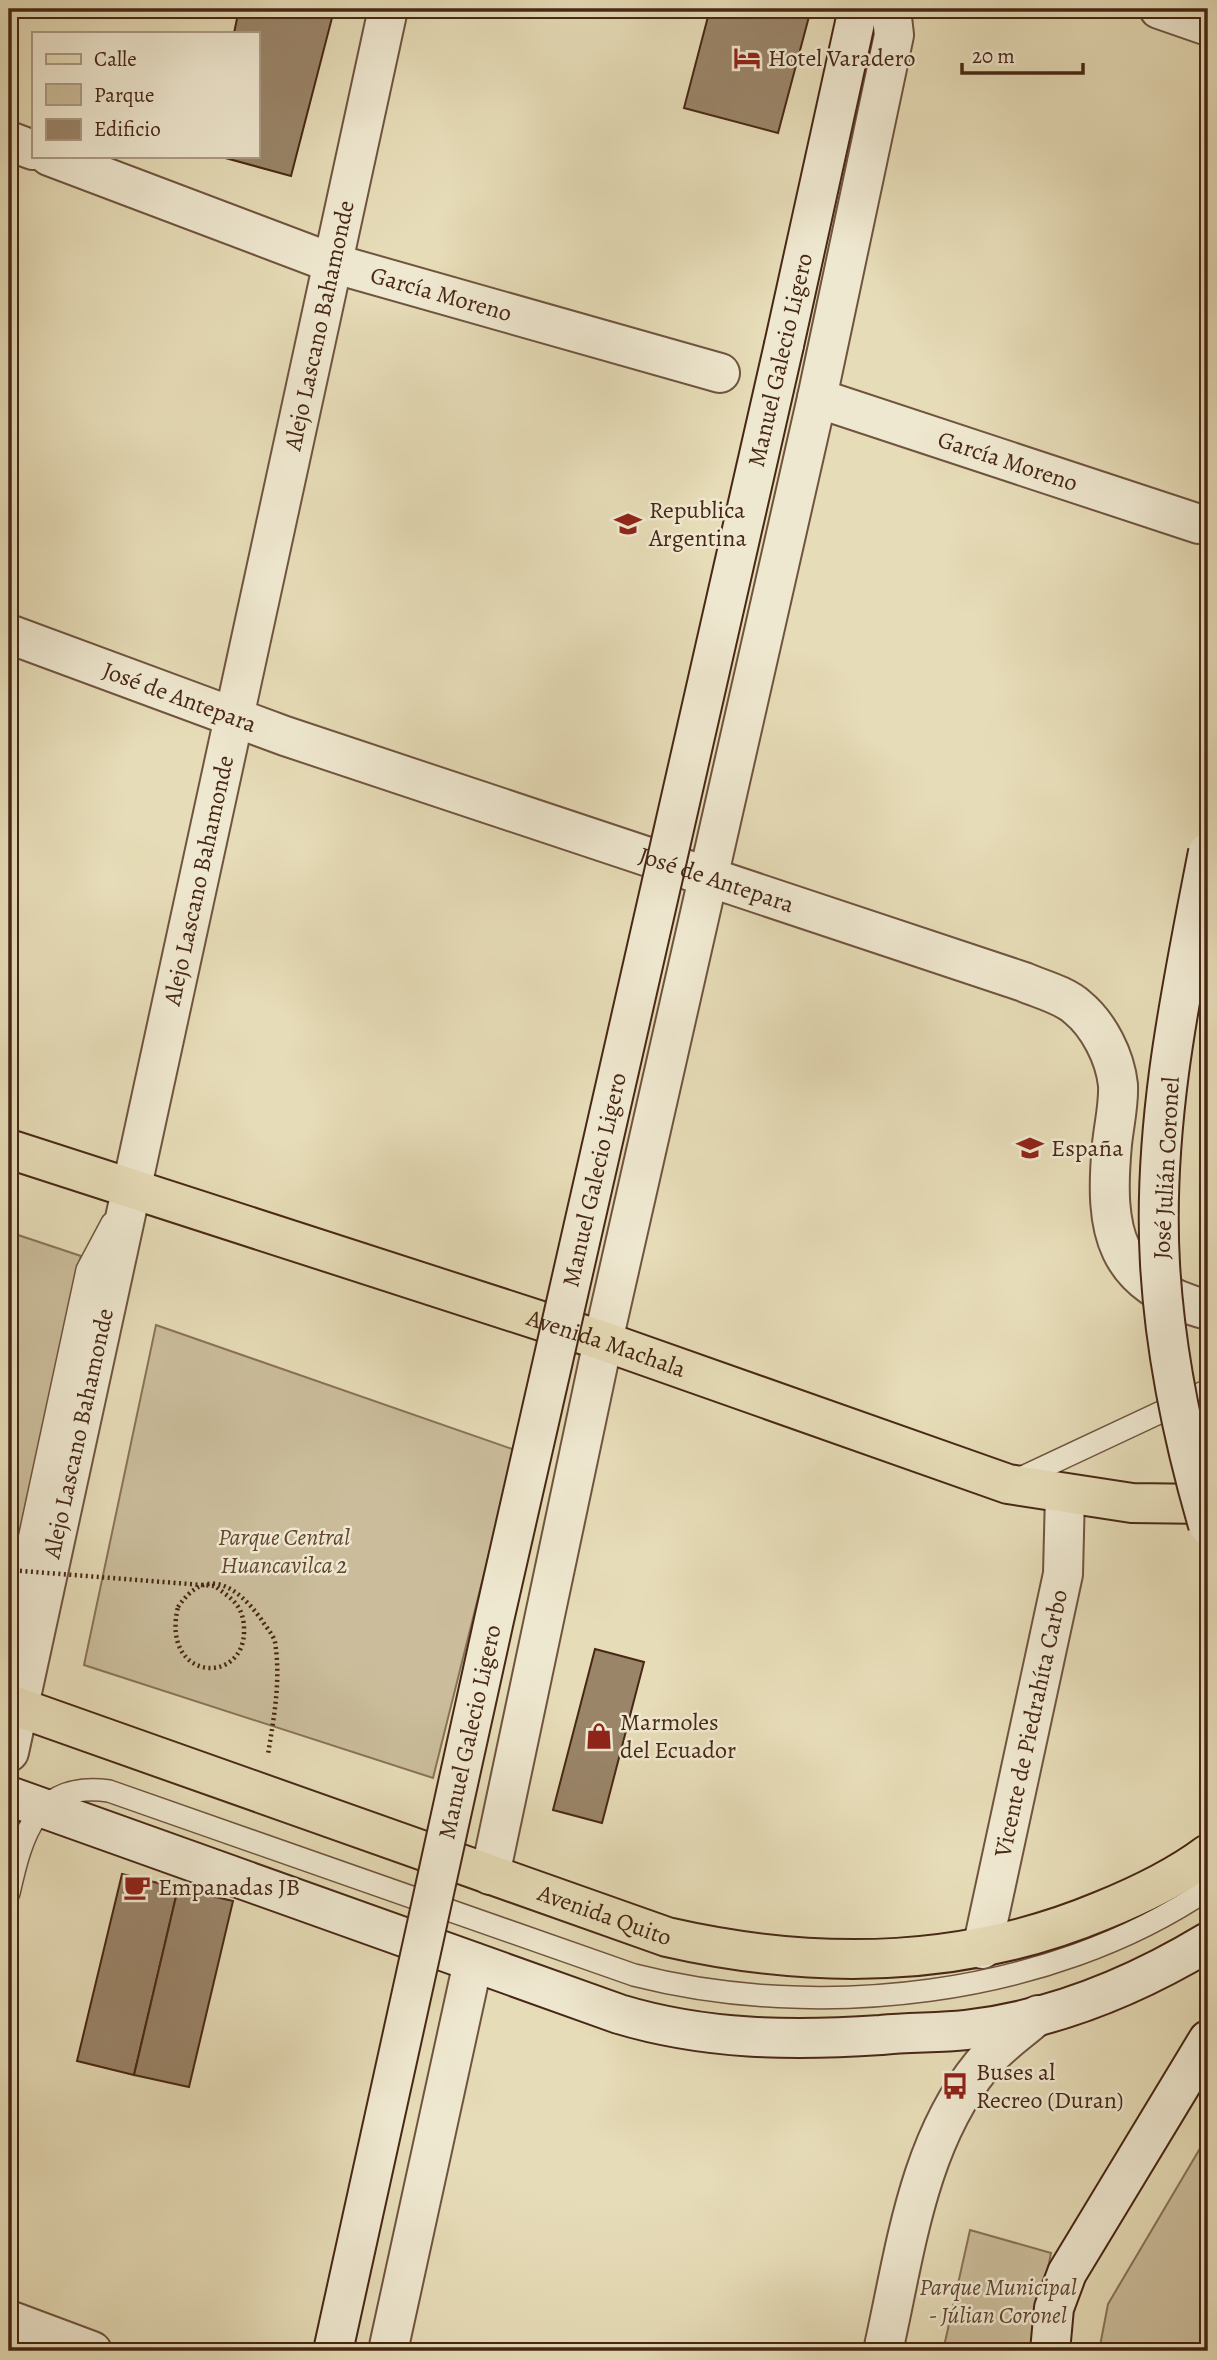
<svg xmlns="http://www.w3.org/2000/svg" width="1217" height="2360" viewBox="0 0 1217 2360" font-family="Alegreya,serif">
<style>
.green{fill:#cbbd9b;stroke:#8a7258;stroke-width:2}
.building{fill:#9a8569;stroke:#482715;stroke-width:2}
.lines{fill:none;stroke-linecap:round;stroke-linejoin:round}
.service-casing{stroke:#70543e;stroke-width:24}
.minor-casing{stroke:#70543e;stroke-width:42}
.secondary-casing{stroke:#482715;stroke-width:42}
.primary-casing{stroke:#482715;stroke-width:42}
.path{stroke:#482715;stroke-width:4.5;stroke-dasharray:2 3.5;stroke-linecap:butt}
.service{stroke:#efe8d0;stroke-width:21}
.minor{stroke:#efe8d0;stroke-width:38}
.secondary{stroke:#efe8d0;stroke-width:38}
.primary{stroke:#e6dcb7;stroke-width:38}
.secondary-bridge-casing{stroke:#482715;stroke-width:42;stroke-linecap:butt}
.path-bridge{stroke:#482715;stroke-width:4.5;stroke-dasharray:2 3.5;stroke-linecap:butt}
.secondary-bridge{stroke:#efe8d0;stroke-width:38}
.labels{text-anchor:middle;stroke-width:5;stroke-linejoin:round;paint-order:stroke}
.poi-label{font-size:24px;fill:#482715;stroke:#efe8d0;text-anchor:start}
.street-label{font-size:24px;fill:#482715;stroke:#efe8d0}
.park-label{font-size:24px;font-style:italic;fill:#624530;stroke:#efe8d0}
</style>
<rect width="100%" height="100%" fill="#e6dcb7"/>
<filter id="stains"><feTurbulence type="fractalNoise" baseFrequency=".00286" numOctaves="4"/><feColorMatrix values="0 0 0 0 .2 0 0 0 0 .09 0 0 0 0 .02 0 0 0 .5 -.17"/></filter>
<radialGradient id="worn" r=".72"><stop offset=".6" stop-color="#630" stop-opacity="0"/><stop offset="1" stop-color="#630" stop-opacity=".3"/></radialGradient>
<g class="green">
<polygon points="9,1232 81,1256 9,1581"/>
<polygon points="156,1325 515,1450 433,1778 84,1665"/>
<polygon points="1208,2135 1208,2351 1099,2351 1108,2304"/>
<polygon points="970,2230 1051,2253 1037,2322 1038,2351 943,2351"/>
</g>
<g class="building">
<polygon points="239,9 317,9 333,14 291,176 218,156 257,156 257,33 234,33"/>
<polygon points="710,9 811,9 778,133 684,108"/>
<polygon points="595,1649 644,1662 602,1823 553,1810"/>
<polygon points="122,1874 178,1888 134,2075 77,2061"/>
<polygon points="178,1888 233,1901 189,2087 134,2075"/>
</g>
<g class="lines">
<defs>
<g id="service">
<polyline points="1014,1481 1208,1390"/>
<polyline points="9,1632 87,1270 112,1223"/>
<path d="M9 1893C22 1835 36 1781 109 1791L634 1975C818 2022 1049 1997 1208 1889"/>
</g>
<g id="minor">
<polyline points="1159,9 1208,26"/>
<polyline points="9,141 33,150"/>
<path id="s1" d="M49 156 332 263 720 373"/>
<path id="s2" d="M817 398 1199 524"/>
<path id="s3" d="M9 634 285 736 1024 982C1040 989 1064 995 1077 1007 1099 1025 1115 1057 1118 1085 1119 1104 1114 1125 1112 1144 1104 1231 1113 1285 1208 1310"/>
<path id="s4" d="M9 1752 388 9"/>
<polyline points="490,1875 603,1341 817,398 894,35 891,9"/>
<path id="s5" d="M982 1949 1063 1574 1065 1494"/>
<polyline points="9,2320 92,2351"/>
<polyline points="388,2351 473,1962"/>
<path d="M883 2351C905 2254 917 2144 982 2065 997 2046 1020 2031 1038 2015"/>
</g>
<g id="secondary">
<polyline points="784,345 858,9"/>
<path d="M9 1796 619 2014C705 2040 792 2041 881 2035 909 2032 938 2033 966 2030 1052 2020 1135 1986 1208 1942"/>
<polyline points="1050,2351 1054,2308 1067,2273 1208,2040"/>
</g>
<g id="primary">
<path id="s6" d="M9 1149 603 1341 1008 1484 1132 1503 1208 1504"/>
<path id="s7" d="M9 1704 667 1937C812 1970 962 1969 1101 1911 1138 1896 1176 1878 1208 1854"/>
</g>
</defs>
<use href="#service" class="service-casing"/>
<use href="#minor" class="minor-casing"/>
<use href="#secondary" class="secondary-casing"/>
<use href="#primary" class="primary-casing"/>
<path class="path" d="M178 1607C206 1565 237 1586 261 1619 265 1626 273 1634 275 1642 281 1680 274 1717 268 1754"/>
<use href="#service" class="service"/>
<use href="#minor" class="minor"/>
<use href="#secondary" class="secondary"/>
<use href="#primary" class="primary"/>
<defs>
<g id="secondary-bridge">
<path d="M1208 852C1182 986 1152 1125 1160 1264 1165 1353 1183 1439 1208 1525"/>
<path id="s8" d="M333 2351 494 1620 784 345"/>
</g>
</defs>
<use href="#secondary-bridge" class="secondary-bridge-casing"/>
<path class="path-bridge" d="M9 1570 215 1586C222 1592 231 1597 236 1604 242 1611 244 1621 244 1629 246 1686 160 1682 178 1607"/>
<use href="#secondary-bridge" class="secondary-bridge"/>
</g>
<defs>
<symbol id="hotel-bare" viewBox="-9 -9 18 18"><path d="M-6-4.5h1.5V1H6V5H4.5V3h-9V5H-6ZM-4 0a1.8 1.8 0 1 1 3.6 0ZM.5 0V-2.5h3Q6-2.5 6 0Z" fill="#8f2418" stroke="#efe8d0" stroke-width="2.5" paint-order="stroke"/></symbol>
<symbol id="school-bare" viewBox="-9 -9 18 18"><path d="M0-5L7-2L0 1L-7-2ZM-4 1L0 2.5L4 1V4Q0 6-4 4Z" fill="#8f2418" stroke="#efe8d0" stroke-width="2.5" paint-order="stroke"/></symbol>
<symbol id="shop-bare" viewBox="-9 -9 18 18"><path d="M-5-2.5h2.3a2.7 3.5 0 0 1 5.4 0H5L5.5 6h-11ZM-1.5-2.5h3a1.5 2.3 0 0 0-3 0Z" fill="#8f2418" stroke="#efe8d0" stroke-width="2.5" paint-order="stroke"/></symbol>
<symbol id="cafe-bare" viewBox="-9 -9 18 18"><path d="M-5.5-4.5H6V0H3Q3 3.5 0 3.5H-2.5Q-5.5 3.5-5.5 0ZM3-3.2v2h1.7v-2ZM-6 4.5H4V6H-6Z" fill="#8f2418" stroke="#efe8d0" stroke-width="2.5" paint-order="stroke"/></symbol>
<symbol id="bus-bare" viewBox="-9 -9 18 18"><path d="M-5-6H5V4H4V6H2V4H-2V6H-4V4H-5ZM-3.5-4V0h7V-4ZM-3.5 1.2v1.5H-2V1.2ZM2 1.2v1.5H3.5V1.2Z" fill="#8f2418" stroke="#efe8d0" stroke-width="2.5" paint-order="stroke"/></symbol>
</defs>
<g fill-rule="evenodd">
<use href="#hotel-bare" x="728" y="39" width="38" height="38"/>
<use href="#school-bare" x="609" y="505" width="38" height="38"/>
<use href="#school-bare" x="1011" y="1129" width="38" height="38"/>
<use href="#shop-bare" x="580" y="1717" width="38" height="38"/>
<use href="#cafe-bare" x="118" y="1868" width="38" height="38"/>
<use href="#bus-bare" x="936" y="2067" width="38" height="38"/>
</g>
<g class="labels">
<g class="poi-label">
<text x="768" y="66">Hotel Varadero</text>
<text x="649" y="518">Republica<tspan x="649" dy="28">Argentina</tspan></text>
<text x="1051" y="1156">España</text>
<text x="620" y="1730">Marmoles<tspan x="620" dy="28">del Ecuador</tspan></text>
<text x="158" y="1895">Empanadas JB</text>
<text x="976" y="2080">Buses al<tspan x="976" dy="28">Recreo (Duran)</tspan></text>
</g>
<g class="street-label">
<text dy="8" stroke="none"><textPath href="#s1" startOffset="416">García Moreno</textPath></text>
<text dy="8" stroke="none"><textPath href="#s4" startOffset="1460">Alejo Lascano Bahamonde</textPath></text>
<text transform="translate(780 360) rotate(-77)" y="8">Manuel Galecio Ligero</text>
<text dy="8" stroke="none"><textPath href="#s2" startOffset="201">García Moreno</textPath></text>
<text dy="8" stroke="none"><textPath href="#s3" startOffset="182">José de Antepara</textPath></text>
<text dy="8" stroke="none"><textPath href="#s3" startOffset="749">José de Antepara</textPath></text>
<text dy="8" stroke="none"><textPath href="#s4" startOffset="892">Alejo Lascano Bahamonde</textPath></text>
<text transform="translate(1166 1168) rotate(-87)" y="8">José Julián Coronel</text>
<text dy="8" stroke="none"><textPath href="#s8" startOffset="1200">Manuel Galecio Ligero</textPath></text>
<text dy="8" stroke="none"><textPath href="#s6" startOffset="628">Avenida Machala</textPath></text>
<text dy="8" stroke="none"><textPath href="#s4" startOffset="326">Alejo Lascano Bahamonde</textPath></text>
<text dy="8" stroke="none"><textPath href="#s5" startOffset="231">Vicente de Piedrahíta Carbo</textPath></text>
<text dy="8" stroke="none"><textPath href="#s8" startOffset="634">Manuel Galecio Ligero</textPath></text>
<text dy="8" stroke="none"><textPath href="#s7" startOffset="632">Avenida Quito</textPath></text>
</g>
<g class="park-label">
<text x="284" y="1545">Parque Central<tspan x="284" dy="28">Huancavilca 2</tspan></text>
<text x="998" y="2295">Parque Municipal<tspan x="998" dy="28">- Júlian Coronel</tspan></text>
</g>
</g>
<rect width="1217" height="2360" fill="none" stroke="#e6dcb7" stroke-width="35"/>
<rect x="10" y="10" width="1196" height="2339" fill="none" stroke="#482715" stroke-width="3.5"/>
<rect x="18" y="18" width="1182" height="2325" fill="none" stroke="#482715" stroke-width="2"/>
<rect x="32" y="32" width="228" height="126" fill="#efe8d0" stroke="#ac9b85" stroke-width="2"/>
<rect x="46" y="54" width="35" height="10" fill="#e6dcb7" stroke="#ac9b85" stroke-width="2"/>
<text x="94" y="66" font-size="21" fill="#482715">Calle</text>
<rect x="46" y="84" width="35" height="21" fill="#cbbd9b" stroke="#ac9b85" stroke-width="2"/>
<text x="94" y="102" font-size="21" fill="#482715">Parque</text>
<rect x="46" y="119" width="35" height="21" fill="#9a8569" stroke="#ac9b85" stroke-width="2"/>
<text x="94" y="136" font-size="21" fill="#482715">Edificio</text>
<path d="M962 63v10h121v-10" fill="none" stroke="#482715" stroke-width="3.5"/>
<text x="972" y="63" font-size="21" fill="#482715" stroke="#efe8d0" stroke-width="5" paint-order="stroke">20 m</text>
<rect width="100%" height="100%" filter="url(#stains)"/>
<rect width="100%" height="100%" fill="url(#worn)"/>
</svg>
